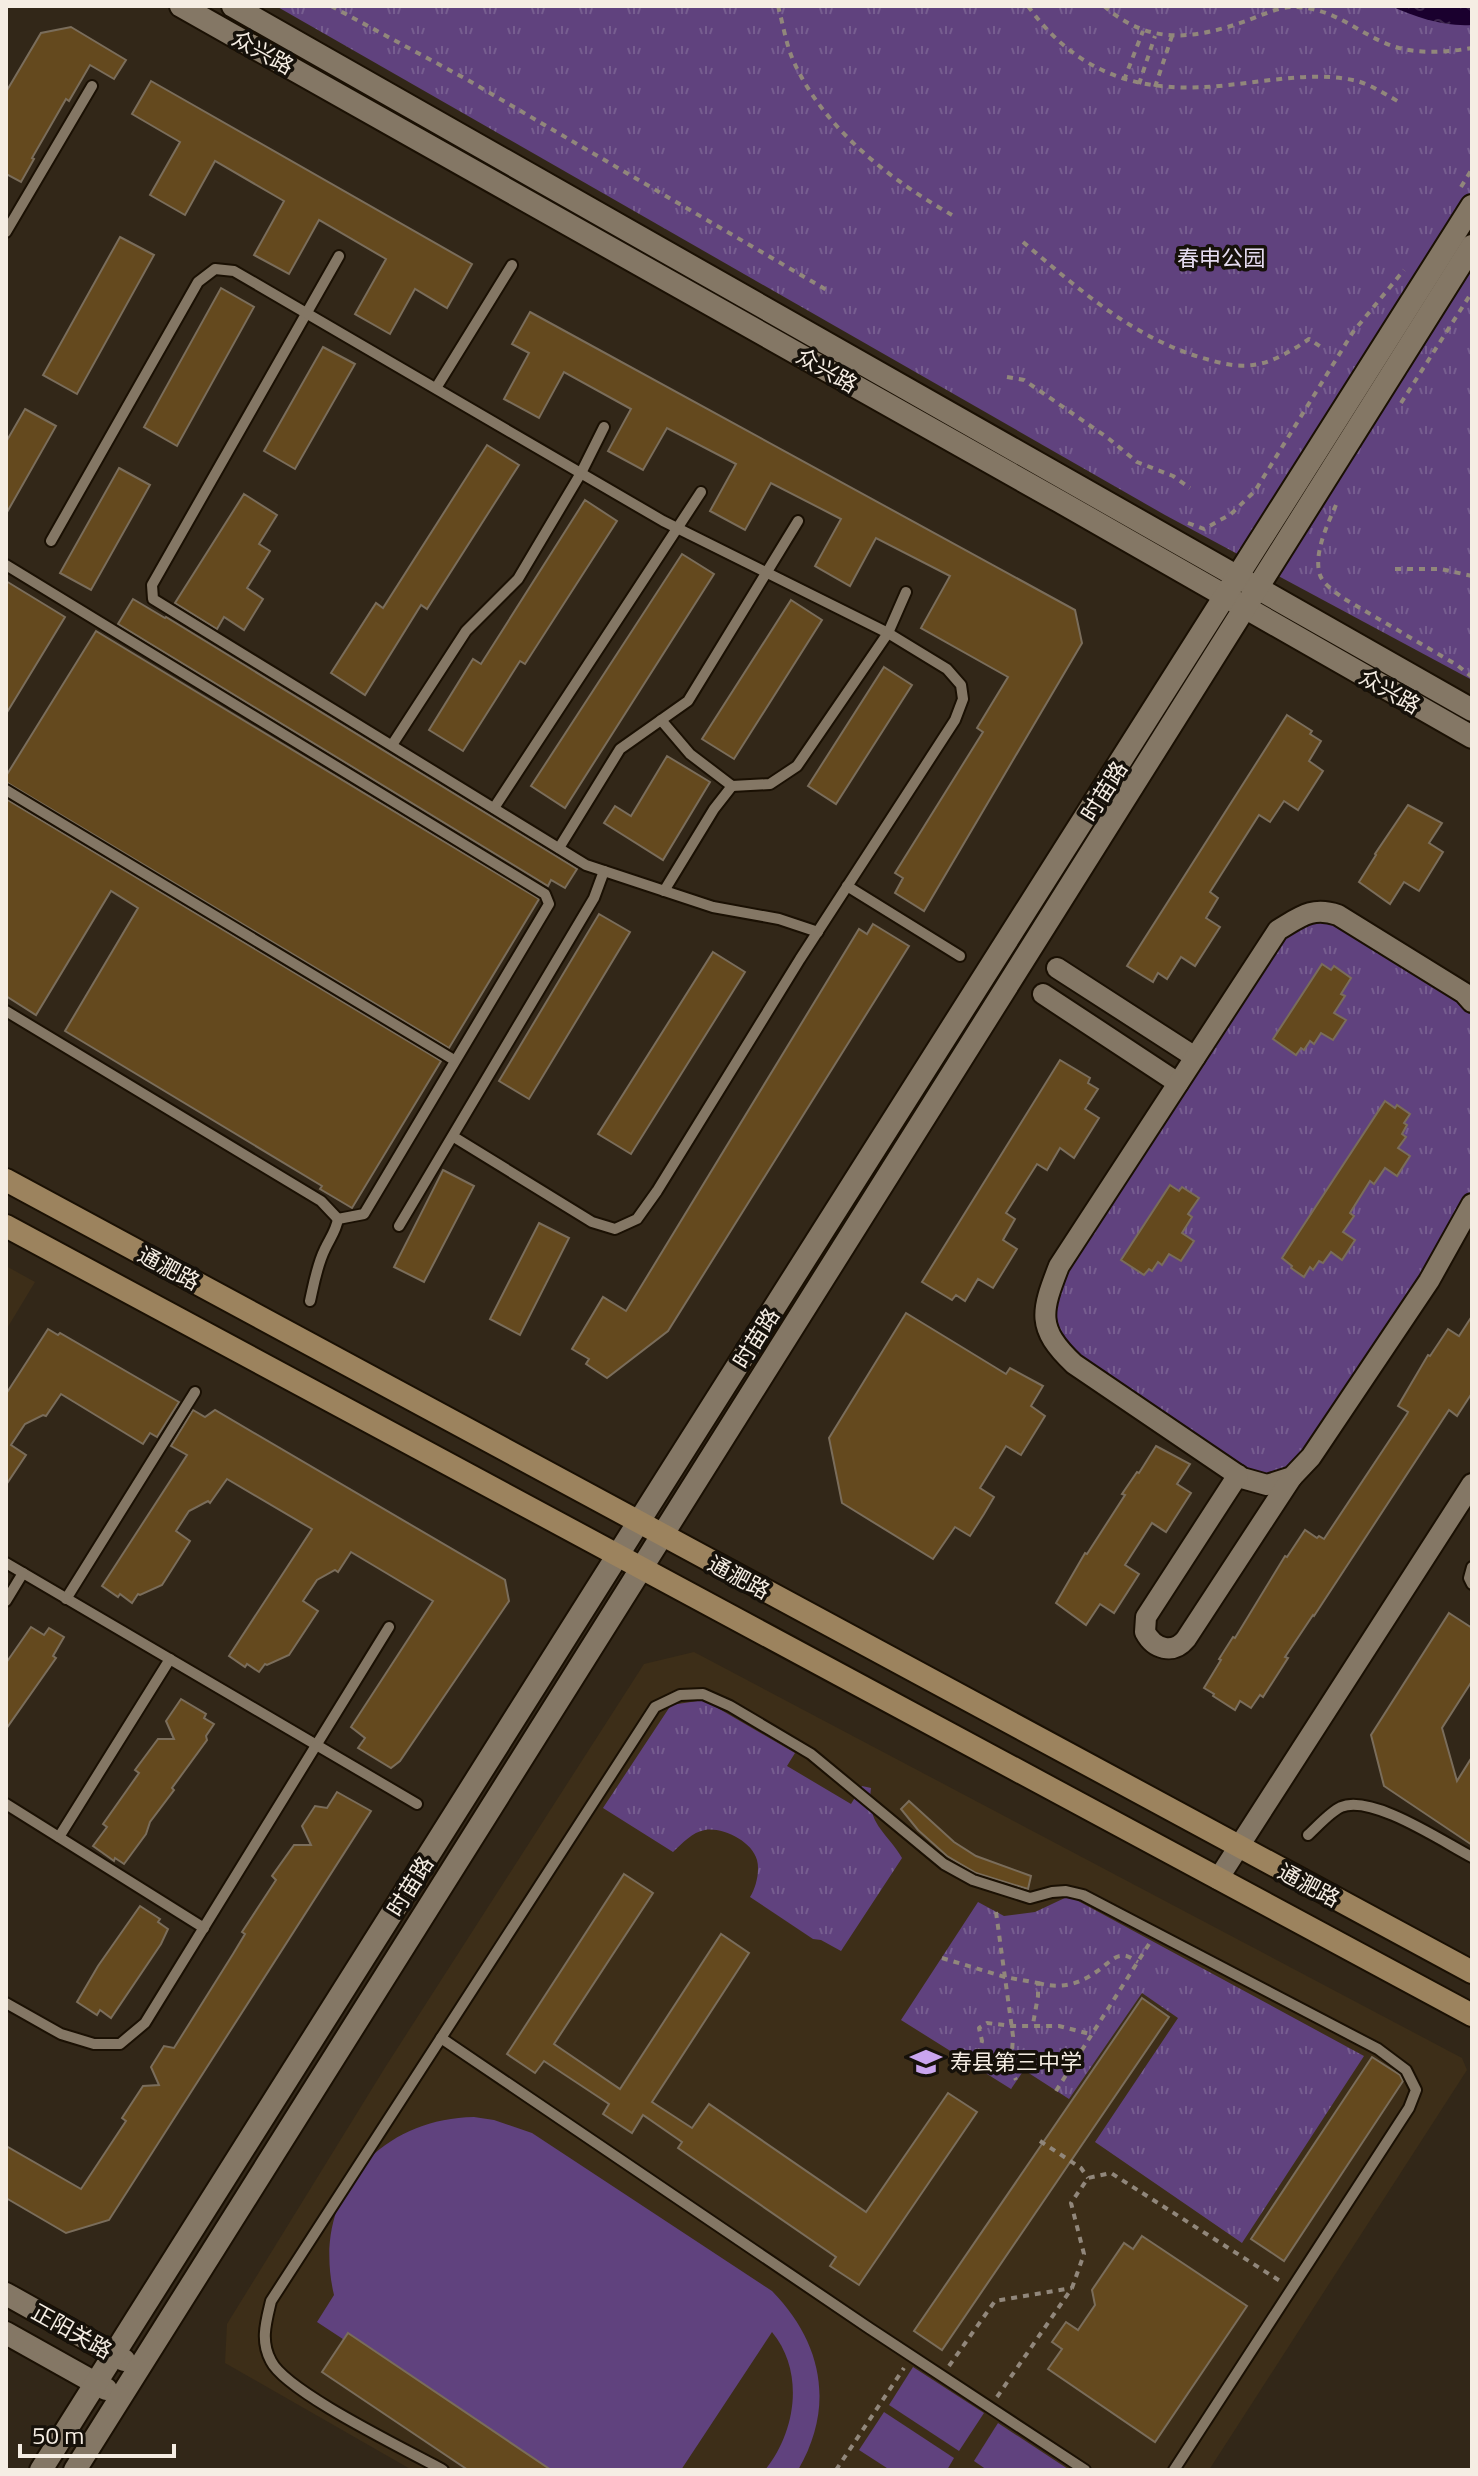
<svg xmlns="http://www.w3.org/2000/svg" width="1478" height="2476" viewBox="0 0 1478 2476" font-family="'Titillium Web','Noto Sans SC',sans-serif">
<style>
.built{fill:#3d2e18}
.grass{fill:url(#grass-tufts)}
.pitch{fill:#60427e}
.water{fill:url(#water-ripples)}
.building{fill:#64491e;stroke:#7a6d5b;stroke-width:2}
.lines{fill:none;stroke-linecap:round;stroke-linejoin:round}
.service-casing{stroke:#1a1003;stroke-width:14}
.minor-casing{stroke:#1a1003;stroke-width:24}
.tertiary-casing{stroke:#1a1003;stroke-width:26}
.secondary-casing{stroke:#1a1003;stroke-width:26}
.path{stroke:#91877b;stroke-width:4;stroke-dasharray:6 6;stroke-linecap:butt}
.service{stroke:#847765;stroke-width:10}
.minor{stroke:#847765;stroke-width:20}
.tertiary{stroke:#847765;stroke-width:22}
.secondary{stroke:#9c835e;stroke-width:22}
.labels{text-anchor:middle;stroke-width:7;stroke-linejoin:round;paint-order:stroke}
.street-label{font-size:22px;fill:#f5ede3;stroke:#16110a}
.park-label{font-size:22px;fill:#e5dcf0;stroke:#16110a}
.poi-label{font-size:22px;fill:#f5ede3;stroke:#16110a;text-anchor:start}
</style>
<defs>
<pattern id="grass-tufts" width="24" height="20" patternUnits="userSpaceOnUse" patternTransform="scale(2)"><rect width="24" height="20" fill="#60427e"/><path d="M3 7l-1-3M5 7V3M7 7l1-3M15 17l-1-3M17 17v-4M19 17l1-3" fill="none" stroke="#775e90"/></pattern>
<pattern id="water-ripples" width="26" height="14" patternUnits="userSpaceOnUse" patternTransform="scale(2)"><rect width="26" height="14" fill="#1a002e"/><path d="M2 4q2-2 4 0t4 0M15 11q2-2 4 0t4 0" fill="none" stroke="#3c264c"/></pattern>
</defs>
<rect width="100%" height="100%" fill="#322718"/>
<g class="built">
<polygon points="6,1266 35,1282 6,1330"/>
<polygon points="694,1652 1462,2058 1467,2070 1209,2470 412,2470 225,2363 227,2324 386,2066 644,1664"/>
</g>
<g class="grass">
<polygon points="276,6 1472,6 1472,680 1165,515"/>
<polygon points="1332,917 1458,999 1472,1012 1472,1193 1426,1277 1309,1450 1285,1473 1264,1480 1240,1469 1059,1343 1051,1301 1062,1271 1281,936 1307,922"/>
<path d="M704 1700 795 1753 787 1766 851 1804 862 1786 871 1788C866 1824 886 1831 902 1858L841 1951 821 1940 813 1939 750 1897C756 1888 760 1871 757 1860 752 1841 722 1827 705 1830 692 1832 683 1843 673 1852L603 1808 671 1705Z"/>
<polygon points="1069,1896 1364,2056 1242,2243 1095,2142 1178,2018 1142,1993 1069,2099 1024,2070 1011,2089 901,2020 978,1902 1004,1916 1035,1912"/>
</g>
<g class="pitch">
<path d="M474 2117 494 2120 532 2133 772 2291C823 2343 835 2407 798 2470H765C796 2432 805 2372 772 2332L681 2470H542L317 2322 334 2295C311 2198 376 2119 474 2117Z"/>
<polygon points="913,2367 984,2413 959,2451 889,2405"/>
<polygon points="884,2412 954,2458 947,2470 890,2470 859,2450"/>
<polygon points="998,2423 1068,2469 1068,2470 987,2470 974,2461"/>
</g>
<path class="water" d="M1391 6H1472V25C1445 27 1415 17 1391 6Z"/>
<g class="building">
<polygon points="71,27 126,60 114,79 90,65 69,101 66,99 32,158 34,159 21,182 6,174 6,92 41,33"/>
<polygon points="151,81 472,264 447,308 415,289 390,334 355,314 386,259 319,220 289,274 254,255 284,201 215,161 185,215 150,195 180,142 132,114"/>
<polygon points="120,237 154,255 77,394 43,375"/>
<polygon points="221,288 254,307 177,446 144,427"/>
<polygon points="530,312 1075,610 1082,643 924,911 895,893 903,878 895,873 983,732 977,728 1008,677 921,628 950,576 876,538 850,586 815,566 841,519 771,483 745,530 710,511 736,464 667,428 643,470 608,451 631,409 564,372 539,418 504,399 529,353 512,344"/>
<polygon points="323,347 355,364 295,469 264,451"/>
<polygon points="25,409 56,426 6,514 6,442"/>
<polygon points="487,445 519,465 427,609 421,605 365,695 331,673 376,603 383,608"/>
<polygon points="119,468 150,485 91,590 60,573"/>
<polygon points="244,494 277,515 259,544 270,551 247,588 263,599 244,630 224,617 217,629 175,603"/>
<polygon points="585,500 617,521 525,664 520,661 463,751 429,730 473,659 481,664"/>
<polygon points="682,554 714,574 565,808 531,786"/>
<polygon points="6,581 65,617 6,714"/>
<polygon points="133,599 165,618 166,617 577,869 565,888 551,880 548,886 118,624"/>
<polygon points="791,600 822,620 734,759 702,739"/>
<polygon points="96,631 539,899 449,1048 6,782 6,776"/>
<polygon points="884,667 912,685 836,804 808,786"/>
<polygon points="1287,715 1312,731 1310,734 1321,741 1309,761 1323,771 1298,810 1284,801 1270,822 1259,815 1210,892 1218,898 1206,918 1220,927 1195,966 1181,957 1167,979 1158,973 1153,982 1127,966"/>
<polygon points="667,756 710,782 663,860 604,823 615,806 631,816"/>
<polygon points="6,799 441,1061 352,1208 320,1189 322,1186 65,1031 138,908 111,891 36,1015 6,996"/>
<polygon points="1408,805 1442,823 1429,843 1443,852 1419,891 1404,882 1390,904 1359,882 1376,855 1375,854"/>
<polygon points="599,914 630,932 529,1099 499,1081"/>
<polygon points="873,924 909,946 668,1331 607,1378 586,1364 589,1359 572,1349 603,1297 626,1311 859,929 867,934"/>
<polygon points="713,952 745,972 631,1154 598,1134"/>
<polygon points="1322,964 1331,970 1334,966 1351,978 1341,994 1345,996 1334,1013 1346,1020 1333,1040 1321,1033 1314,1044 1310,1041 1304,1050 1301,1048 1296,1055 1273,1039"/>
<polygon points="1060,1060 1090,1078 1088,1083 1098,1089 1085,1109 1099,1118 1074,1158 1060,1148 1047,1170 1037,1164 1006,1213 1015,1219 1003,1240 1017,1249 993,1288 978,1279 965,1301 956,1295 952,1300 922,1282"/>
<polygon points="1385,1101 1395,1108 1397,1105 1410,1114 1404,1123 1407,1125 1402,1134 1406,1137 1398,1148 1410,1156 1397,1176 1385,1168 1374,1184 1370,1181 1350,1213 1354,1216 1343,1232 1355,1240 1342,1260 1331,1252 1323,1263 1319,1261 1313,1270 1310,1267 1304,1277 1291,1268 1292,1266 1282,1258"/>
<polygon points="443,1170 474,1186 424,1282 394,1267"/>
<polygon points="1170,1185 1179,1191 1182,1187 1199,1198 1188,1214 1192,1217 1182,1233 1194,1241 1181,1261 1169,1254 1162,1265 1158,1262 1152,1271 1149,1269 1144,1275 1121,1260"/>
<polygon points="539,1223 569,1238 520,1335 490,1319"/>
<polygon points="906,1313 1006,1374 1010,1368 1043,1386 1031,1406 1045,1416 1021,1455 1006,1446 980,1488 994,1497 984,1514 970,1536 955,1527 933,1559 842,1503 829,1438"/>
<polygon points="1472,1316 1472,1393 1457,1416 1449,1410 1314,1616 1313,1615 1285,1657 1288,1658 1263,1697 1260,1695 1251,1708 1240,1701 1235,1710 1213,1696 1214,1694 1204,1688 1221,1660 1219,1659 1233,1637 1235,1638 1285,1556 1287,1557 1305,1530 1317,1538 1319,1536 1324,1539 1407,1414 1408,1412 1398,1406 1428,1355 1430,1356 1448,1329 1459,1336"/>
<polygon points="48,1329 58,1335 60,1333 179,1402 157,1437 150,1433 143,1444 61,1394 46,1416 43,1415 25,1424 11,1445 26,1455 6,1485 6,1394"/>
<polygon points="193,1410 205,1417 215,1410 505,1580 509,1601 400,1761 391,1768 358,1748 365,1738 351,1727 433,1601 351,1552 338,1572 335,1570 317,1580 303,1601 318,1611 289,1655 267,1665 265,1664 259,1672 247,1664 245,1667 229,1656 312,1529 227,1479 210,1503 208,1501 189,1511 176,1531 190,1541 162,1585 140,1595 138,1594 132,1603 120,1594 118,1597 102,1586 187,1455 171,1446"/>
<polygon points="1156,1446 1190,1464 1177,1484 1191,1493 1166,1532 1152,1523 1125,1565 1139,1574 1114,1613 1100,1604 1086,1625 1056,1603 1085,1553 1087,1554 1125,1495 1122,1494 1137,1472 1139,1473"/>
<polygon points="1449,1613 1472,1628 1472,1681 1442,1728 1457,1781 1472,1757 1472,1845 1384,1786 1371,1735"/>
<polygon points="31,1627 44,1635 49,1628 64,1637 53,1656 56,1658 6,1729 6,1663"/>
<polygon points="181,1699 206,1714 204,1718 214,1724 206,1736 207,1740 172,1788 174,1790 150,1822 146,1834 124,1864 115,1858 114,1861 93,1846 107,1827 103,1824 139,1773 135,1770 158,1739 174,1739 166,1721"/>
<polygon points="337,1792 371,1811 109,2220 66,2233 6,2198 6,2146 81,2189 126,2121 122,2118 143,2086 159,2085 151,2067 164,2046 174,2048 233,1954 245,1934 242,1932 276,1880 272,1876 294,1845 311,1845 302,1826 315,1806 327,1808"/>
<polygon points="909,1801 954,1842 976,1856 1031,1876 1028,1889 976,1873 947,1856 918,1830 901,1809"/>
<polygon points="624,1874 653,1893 554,2044 620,2089 721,1934 749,1953 652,2102 692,2128 709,2104 866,2212 948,2093 977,2112 859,2285 830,2266 836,2257 678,2148 682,2142 643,2115 632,2133 603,2114 609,2104 544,2061 535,2073 507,2054"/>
<polygon points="140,1906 160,1919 158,1922 168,1929 161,1944 111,2018 100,2010 97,2015 77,2002 98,1966"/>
<polygon points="1142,1998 1169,2017 942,2350 914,2331"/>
<polygon points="1372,2057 1400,2075 1403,2081 1284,2261 1251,2239"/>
<polygon points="1142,2236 1247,2306 1155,2442 1048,2369 1062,2349 1052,2342 1066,2322 1078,2330 1095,2305 1092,2290 1124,2243 1133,2249"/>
<polygon points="348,2333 551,2470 468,2470 322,2372"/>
</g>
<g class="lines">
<defs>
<g id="service">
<polyline points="6,232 92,86"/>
<polyline points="339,256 152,585 153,599 586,865 713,907 779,919 818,932"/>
<polyline points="436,388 512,265"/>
<polyline points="51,541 198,282 215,269 234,271 663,521 888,633 947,669 961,685 963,699 955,720 800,959 657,1191 637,1219 615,1229 592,1222 454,1137"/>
<polyline points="6,565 545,894 549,904 364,1214 338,1219"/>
<polyline points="661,720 690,754 732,786 770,784 797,766 888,633 906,592"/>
<polyline points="392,745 466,631 518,579 581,473 604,427"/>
<polyline points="6,790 454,1060"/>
<polyline points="494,808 701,492"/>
<polyline points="559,848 620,749 688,701 798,521"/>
<polyline points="847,886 960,956"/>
<polyline points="664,891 714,809 732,786"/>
<polyline points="6,1011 321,1201 338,1219"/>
<polyline points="399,1226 594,898 604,871"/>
<path d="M310 1301C314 1283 317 1265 325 1249 330 1238 336 1231 338 1219"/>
<polyline points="6,1563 417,1804"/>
<polyline points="1472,1567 1469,1578 1472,1584"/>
<polyline points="66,1599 195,1392"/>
<polyline points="6,1601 23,1573"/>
<polyline points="6,1804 204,1928"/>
<path d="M1308 1835C1318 1826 1330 1812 1341 1807 1372 1794 1443 1842 1472 1857"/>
<polyline points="59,1837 170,1659"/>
<polyline points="6,2003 61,2034 94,2044 120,2044 145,2023 389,1627"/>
<polyline points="441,2038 869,2328 1085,2470"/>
<path d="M443 2470C407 2450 286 2392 271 2361 260 2341 266 2322 271 2301L655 1707 680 1695 703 1694 730 1706 811 1754 944 1864 973 1880 1030 1898 1052 1892 1066 1891 1083 1895 1378 2049 1406 2070 1416 2090 1409 2108 1174 2470"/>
</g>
<g id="minor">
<polyline points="1057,968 1195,1057"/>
<polyline points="1043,994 1178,1083"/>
<path d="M1472 1002 1464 993 1338 915C1312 906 1300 917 1278 930L1059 1266C1041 1312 1036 1328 1074 1364L1242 1478 1267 1485 1292 1477 1311 1457 1429 1281 1472 1204"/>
<path d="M1238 1475 1146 1617 1145 1632C1154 1649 1173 1655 1186 1639L1292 1477"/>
<polyline points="1218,1879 1472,1484"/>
</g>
<g id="tertiary">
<polyline points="181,6 1059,501 1472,737"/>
<polyline points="233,6 1472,710"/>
<polyline points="6,2294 124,2360"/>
<polyline points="6,2333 106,2389"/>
<path d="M41 2470C513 1712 998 963 1472 206"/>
<polyline points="75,2470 1472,246"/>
</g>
<g id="secondary">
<polyline points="6,1180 1472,1972"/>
<polyline points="6,1226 1472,2015"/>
</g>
</defs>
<use href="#service" class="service-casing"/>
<use href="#minor" class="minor-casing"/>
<use href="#tertiary" class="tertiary-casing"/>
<use href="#secondary" class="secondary-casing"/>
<g class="path">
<polyline points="331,6 466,79 830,292"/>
<path d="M778 6C783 24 786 44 793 60 823 128 889 179 952 215"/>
<path d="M1028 6C1079 77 1145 95 1228 85 1271 81 1315 71 1357 81 1372 85 1388 96 1401 103"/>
<path d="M1104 6C1149 45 1192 40 1246 21 1260 16 1278 7 1292 7 1338 7 1360 37 1399 48 1423 54 1448 52 1472 48"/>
<polyline points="1124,80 1143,31"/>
<polyline points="1139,84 1155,36"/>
<polyline points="1155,87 1172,36"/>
<polyline points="1461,187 1472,169"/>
<path d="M1023 242C1080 290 1136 341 1210 360 1223 364 1239 367 1253 365 1272 363 1293 350 1309 339L1321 347"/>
<polyline points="1007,377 1024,380 1108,438 1137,462 1173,476 1190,488"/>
<polyline points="1401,403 1472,292"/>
<path d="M1336 505C1328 523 1313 554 1320 575 1323 584 1335 592 1343 598L1457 665 1472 677"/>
<polyline points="1188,523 1204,529 1231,514 1255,491 1353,332 1404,270"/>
<polyline points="1395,569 1441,569 1472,576"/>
<polyline points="996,1912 1013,2036 1011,2069 1016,2080"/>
<polyline points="942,1958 1005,1977 1038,1983 1038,1996 1033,2024"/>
<path d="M1038 1983C1064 1990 1083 1983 1104 1966 1109 1962 1114 1957 1120 1956 1127 1954 1132 1959 1138 1962"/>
<polyline points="975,2066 982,2041 979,2028 987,2023 1012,2026 1059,2026 1090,2034"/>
<polyline points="1056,2091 1149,1944"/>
<polyline points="1040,2141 1081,2168 1088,2178"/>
<polyline points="949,2366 995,2301 1072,2288"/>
<polyline points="997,2397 1072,2288 1084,2254 1071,2203 1088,2178 1111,2173 1280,2281"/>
<polyline points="836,2470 904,2368"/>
</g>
<use href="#service" class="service"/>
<use href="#minor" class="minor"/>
<use href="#tertiary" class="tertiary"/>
<use href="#secondary" class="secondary"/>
</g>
<defs>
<symbol id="school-bare" viewBox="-9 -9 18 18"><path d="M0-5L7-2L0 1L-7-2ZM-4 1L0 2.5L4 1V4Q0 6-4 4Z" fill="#c9a5ee" stroke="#16110a" stroke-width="2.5" paint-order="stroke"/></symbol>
</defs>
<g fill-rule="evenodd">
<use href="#school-bare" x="904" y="2040" width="44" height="44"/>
</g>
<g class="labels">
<g class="street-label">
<text transform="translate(263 52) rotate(29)" y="8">众兴路</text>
<text transform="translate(827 370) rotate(30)" y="8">众兴路</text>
<text transform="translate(1390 691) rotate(30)" y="8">众兴路</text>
<text transform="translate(1104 791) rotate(-58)" y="8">时苗路</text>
<text transform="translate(169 1268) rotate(28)" y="8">通淝路</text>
<text transform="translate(756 1338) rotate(-58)" y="8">时苗路</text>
<text transform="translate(739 1577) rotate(28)" y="8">通淝路</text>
<text transform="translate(1309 1885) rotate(28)" y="8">通淝路</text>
<text transform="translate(410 1886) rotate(-58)" y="8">时苗路</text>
<text transform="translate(72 2331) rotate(29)" y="8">正阳关路</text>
</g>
<g class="park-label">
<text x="1221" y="266">春申公园</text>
</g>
<g class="poi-label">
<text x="950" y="2070">寿县第三中学</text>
</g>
</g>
<rect width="1478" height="2476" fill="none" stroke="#f5ede3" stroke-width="16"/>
<path d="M20 2444v12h154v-12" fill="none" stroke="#f5ede3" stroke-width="4"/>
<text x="32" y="2444" font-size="24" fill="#f5ede3" stroke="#16110a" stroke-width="6" paint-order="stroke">50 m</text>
</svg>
